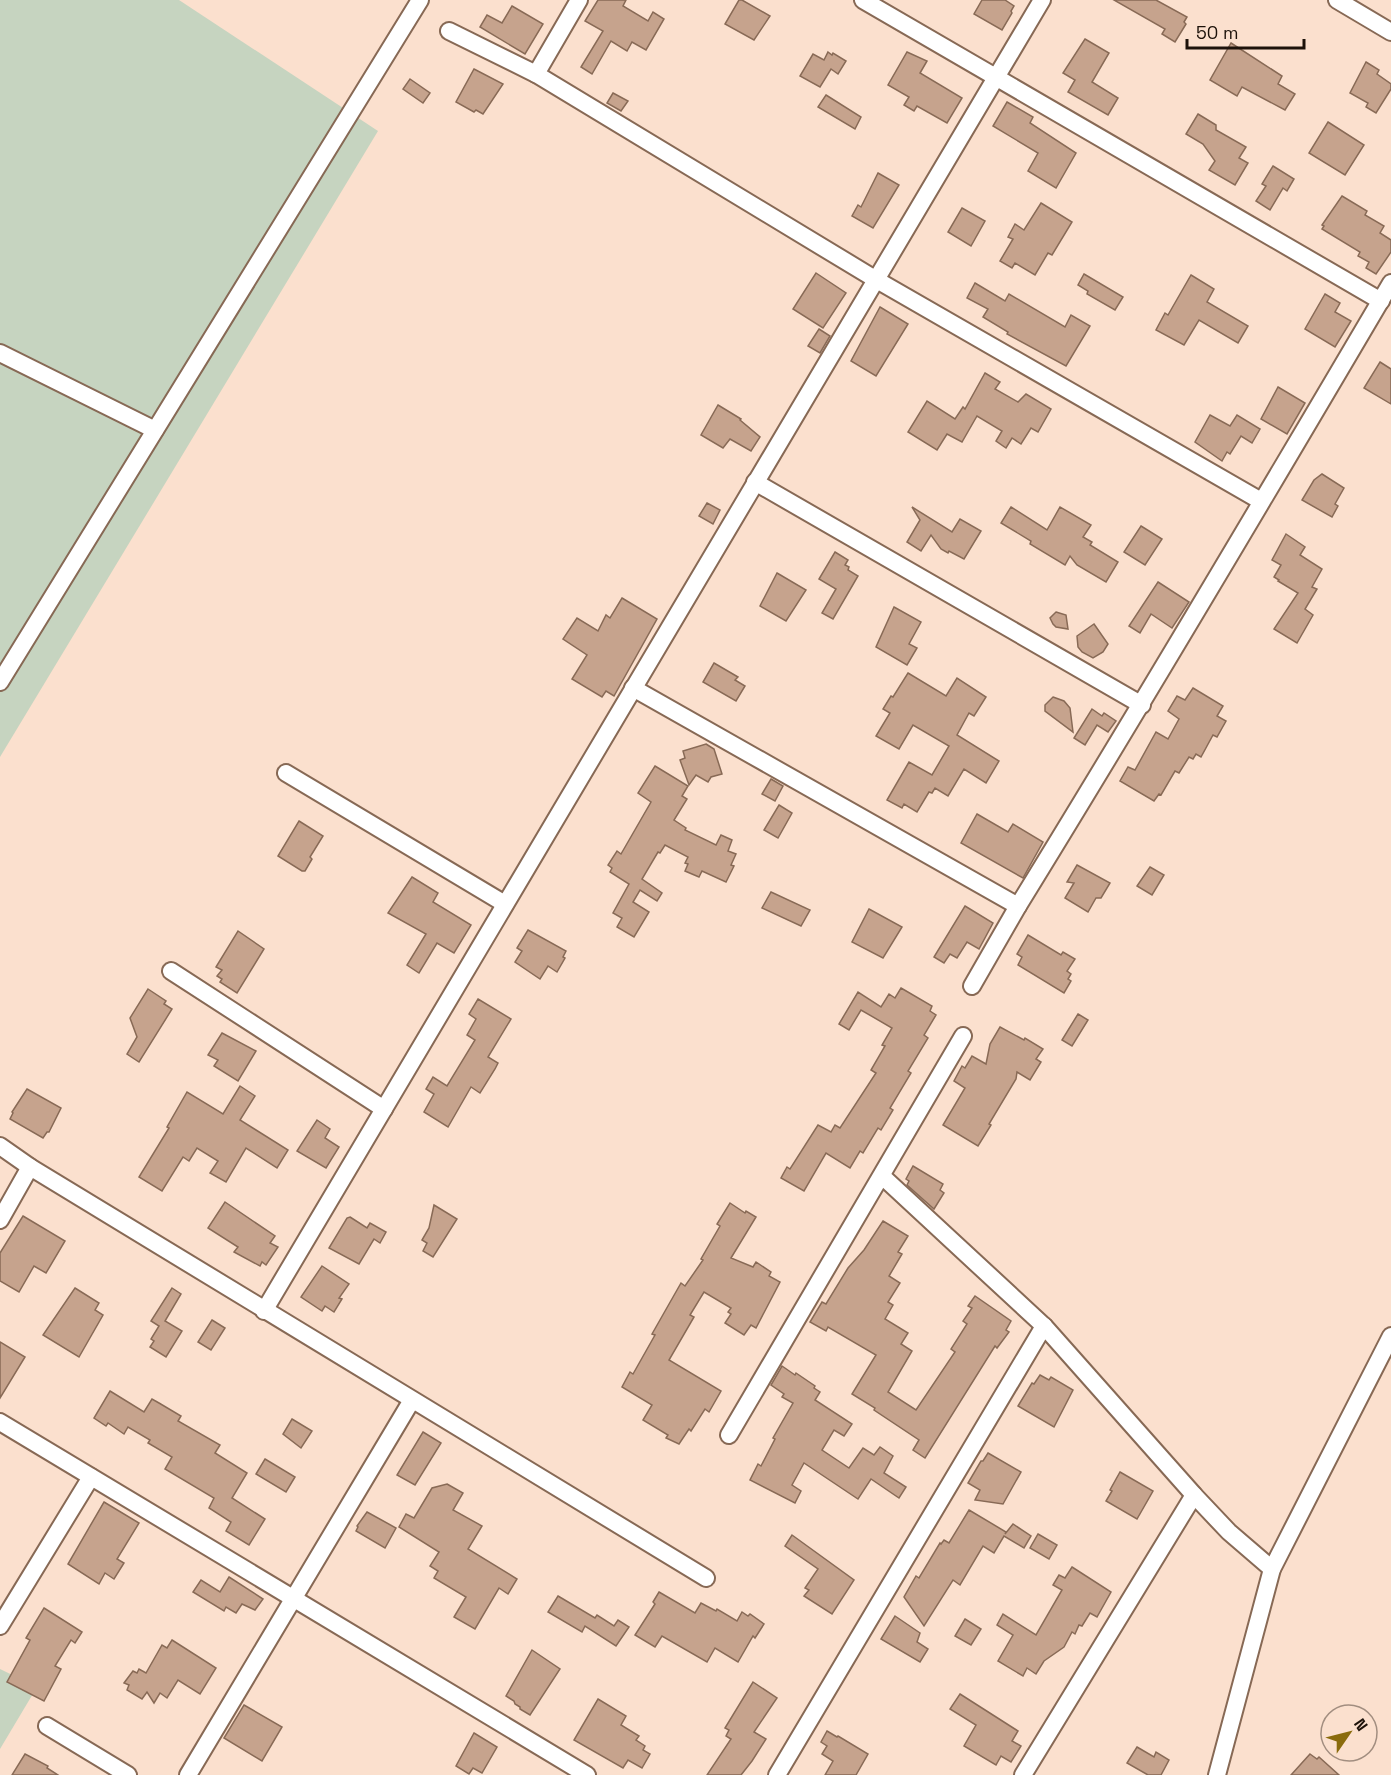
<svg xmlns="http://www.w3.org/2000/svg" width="1391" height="1775" viewBox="0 0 1391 1775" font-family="'Space Grotesk',sans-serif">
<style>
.green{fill:#c6d4c0}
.building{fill:#c6a38d;stroke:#886a56;stroke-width:1.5}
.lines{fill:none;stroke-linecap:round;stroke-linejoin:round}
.minor-casing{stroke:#876955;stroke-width:20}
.minor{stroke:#fff;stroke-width:16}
</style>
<rect width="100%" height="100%" fill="#fbe0ce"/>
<g class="green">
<polygon points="0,0 179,0 378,131 0,757"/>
<polygon points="0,1669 37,1687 0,1749"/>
</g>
<g class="building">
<polygon points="598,0 626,0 623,6 648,21 653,12 664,19 646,50 632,42 627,51 611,41 592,74 581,67 603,31 585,21"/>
<polygon points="739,0 742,0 770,16 754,40 725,24"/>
<polygon points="982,0 1005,0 1014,6 1011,11 1012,13 1002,30 974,14"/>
<polygon points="1114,0 1156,0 1187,17 1184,22 1186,24 1175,42 1162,34 1165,29"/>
<polygon points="512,6 543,24 525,54 480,27 487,15 502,23"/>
<polygon points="1085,39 1109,53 1092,82 1118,98 1108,115 1068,92 1075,80 1063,73"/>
<polygon points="1231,43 1282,76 1278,84 1295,94 1285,110 1242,87 1237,96 1210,80"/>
<polygon points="828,52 832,55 833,53 846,61 838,74 831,69 820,87 800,76 813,54 824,60"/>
<polygon points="907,52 927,61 920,73 962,98 947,123 917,106 914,111 904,105 909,97 888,85"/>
<polygon points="1366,62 1379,70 1377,74 1391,84 1391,89 1376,113 1366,107 1368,103 1350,93"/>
<polygon points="474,69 503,84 483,114 476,110 474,112 456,102"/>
<polygon points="410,79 430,93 423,103 403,89"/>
<polygon points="613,93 628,101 621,111 607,103"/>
<polygon points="826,95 861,117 855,129 818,107"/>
<polygon points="1007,102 1033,117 1030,123 1076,153 1056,188 1028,171 1038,153 993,126"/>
<polygon points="1198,114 1216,125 1216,130 1246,147 1239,158 1248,163 1235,185 1209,170 1215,161 1203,144 1186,134"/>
<polygon points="1328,122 1364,145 1345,175 1309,153"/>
<polygon points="1273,166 1294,179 1287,191 1283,188 1270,210 1256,201 1266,186 1262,184"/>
<polygon points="878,173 899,185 873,228 852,216 858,205 861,207"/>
<polygon points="1342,196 1367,211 1365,215 1384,226 1380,233 1391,240 1391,252 1376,274 1366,268 1369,262 1358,256 1360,252 1322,229 1324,226 1322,225"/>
<polygon points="1041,203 1072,222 1052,255 1048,253 1035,275 1015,263 1012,268 1000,261 1013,239 1008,237 1015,224 1024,230"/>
<polygon points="962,208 985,221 971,246 948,232"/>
<polygon points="816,273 846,293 823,328 793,309"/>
<polygon points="1084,274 1123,297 1115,310 1087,294 1088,291 1078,285"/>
<polygon points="1191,275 1214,289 1207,302 1248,326 1238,343 1199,320 1184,345 1156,330 1165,313 1168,315"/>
<polygon points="975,283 1005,301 1009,294 1065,327 1071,315 1090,326 1066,366 1007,334 1008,332 983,317 988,309 967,298"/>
<polygon points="1325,294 1340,303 1335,312 1351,321 1335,347 1305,329"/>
<polygon points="880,307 908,324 876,376 851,361"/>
<polygon points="819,329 830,336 820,353 808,346"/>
<polygon points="1380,362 1391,369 1391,404 1364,388"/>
<polygon points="985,373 1000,382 995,389 1018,402 1026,394 1051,409 1038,432 1031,428 1021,444 1012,438 1006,448 996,441 1002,431 977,416 962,442 947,434 937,450 908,432 927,401 955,419 963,407 965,409"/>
<polygon points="1278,387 1305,403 1287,434 1261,419"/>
<polygon points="718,405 741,419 740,420 760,437 751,451 730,439 723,448 701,435"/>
<polygon points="1210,415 1230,426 1237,415 1260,429 1252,443 1241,436 1230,454 1227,452 1222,461 1195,442"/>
<polygon points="1322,474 1344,488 1335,504 1338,506 1332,517 1302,500 1314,480"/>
<polygon points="707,503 720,510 713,524 699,516"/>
<polygon points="912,507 952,532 960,519 981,531 964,559 949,551 948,553 941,549 931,535 921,551 907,542 920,520"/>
<polygon points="1011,507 1047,530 1060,507 1091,525 1083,537 1092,542 1090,545 1118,562 1106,582 1077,565 1070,556 1065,565 1030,544 1031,541 1001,523"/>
<polygon points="1141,526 1162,539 1145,565 1124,552"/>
<polygon points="1286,534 1305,547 1300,555 1322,569 1312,587 1317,589 1305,609 1313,615 1297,643 1274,629 1298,593 1278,581 1279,580 1274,577 1281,565 1272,560"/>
<polygon points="835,552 848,560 845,565 849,567 848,570 858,576 833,619 822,613 836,589 819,579"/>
<polygon points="777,573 806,590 786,621 760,606"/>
<polygon points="1158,582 1189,602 1172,628 1151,614 1140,633 1129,626"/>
<polygon points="622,598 657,619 614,696 606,691 602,697 572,679 587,655 563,639 577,618 598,631 606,615 610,618"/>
<polygon points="894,607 921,622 909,644 917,648 907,665 876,647"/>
<polygon points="1056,612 1066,615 1068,629 1056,627 1053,624 1050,618"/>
<polygon points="1094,624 1108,644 1103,652 1093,658 1082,652 1078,647 1077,636"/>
<polygon points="714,663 738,677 735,680 745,686 736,701 703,682"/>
<polygon points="908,673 946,696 957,678 986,697 974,716 969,713 957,735 999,761 986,783 964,769 948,796 935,788 932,793 929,792 917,812 904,804 902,808 887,800 909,762 932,775 949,746 913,725 899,749 876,736 890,713 883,709 891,696 893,697"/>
<polygon points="1193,688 1223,706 1217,716 1226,721 1217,737 1213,735 1201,757 1196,754 1193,759 1189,757 1179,773 1175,771 1161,795 1159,794 1154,801 1120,781 1128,767 1135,770 1156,732 1168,739 1179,719 1168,711 1177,696 1185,700"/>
<polygon points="1053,697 1064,701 1070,708 1073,732 1045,711 1045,705"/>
<polygon points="1092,709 1102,716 1104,713 1116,721 1108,732 1097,725 1085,745 1074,738"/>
<polygon points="706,744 714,749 722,774 711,777 708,782 696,775 689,785 680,760 685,758 683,751"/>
<polygon points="655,766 688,786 682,796 687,799 674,820 686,828 685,830 716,845 721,835 732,840 728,851 736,854 731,865 734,866 726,882 702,871 699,877 685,871 688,864 685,863 688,857 665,845 660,853 658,852 642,879 662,893 657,901 640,890 633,902 649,912 634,937 617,927 622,918 613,913 629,884 610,872 612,868 608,865 617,851 621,854 651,802 638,793"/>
<polygon points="771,779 783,786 775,801 762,794"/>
<polygon points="779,805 792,813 778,838 764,830"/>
<polygon points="977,814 1008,832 1013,824 1043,842 1023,878 961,843"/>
<polygon points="299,821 323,836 310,857 312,859 305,871 302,871 278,856"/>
<polygon points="1077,865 1110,883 1101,898 1096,898 1088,912 1065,898 1074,883 1067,882"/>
<polygon points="1150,867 1164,875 1152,895 1137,886"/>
<polygon points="412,877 438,893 433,902 471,925 454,953 437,943 419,973 407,965 426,934 388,913"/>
<polygon points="771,892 810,910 801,926 762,908"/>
<polygon points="965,906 993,923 979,949 967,942 957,958 950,954 944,963 934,957"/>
<polygon points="869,909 902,927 883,958 852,942"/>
<polygon points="528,930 566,951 563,957 565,958 557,972 548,966 540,979 515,962 522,951 517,948"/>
<polygon points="238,931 264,949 237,993 220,982 222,979 217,976 222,970 216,967"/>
<polygon points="1028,935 1061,955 1063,952 1075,959 1067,971 1071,974 1068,979 1071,981 1064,993 1018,965 1022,957 1017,954"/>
<polygon points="901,988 932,1006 930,1011 936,1015 924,1035 928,1038 908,1071 911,1073 890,1108 893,1110 881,1130 878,1128 863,1153 860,1151 850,1168 826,1153 804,1191 781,1178 787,1167 790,1169 818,1125 831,1132 835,1125 840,1128 876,1073 871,1070 885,1046 882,1045 892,1028 861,1010 849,1030 839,1024 858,992 881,1007 889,994 895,998"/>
<polygon points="148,989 166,1001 164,1004 172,1009 139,1062 127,1054 137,1037 130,1018"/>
<polygon points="478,999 511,1019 488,1057 498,1063 495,1069 480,1093 471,1087 448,1127 424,1112 434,1094 426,1089 433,1077 447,1086 475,1040 467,1035 476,1019 469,1014"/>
<polygon points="1078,1014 1088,1020 1072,1046 1062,1040"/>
<polygon points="1000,1027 1024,1040 1025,1038 1043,1049 1036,1059 1041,1062 1030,1080 1017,1072 1016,1079 989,1124 991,1125 978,1146 943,1125 965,1088 954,1081 962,1066 965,1068 972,1056 986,1064 990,1044"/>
<polygon points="222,1033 256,1051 238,1081 214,1066 218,1060 208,1055"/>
<polygon points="240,1086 255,1096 240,1120 288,1150 277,1168 246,1148 226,1182 210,1173 218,1161 197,1148 189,1161 183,1157 162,1191 139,1177 169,1128 167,1127 187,1092 223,1114"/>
<polygon points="27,1089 61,1108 49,1132 47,1132 43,1138 10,1119 13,1113 12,1112"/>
<polygon points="317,1120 330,1129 325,1138 339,1147 326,1168 297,1151"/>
<polygon points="913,1166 943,1184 940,1190 944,1193 934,1209 907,1185 909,1181 906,1179"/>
<polygon points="225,1202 275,1236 270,1243 278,1247 266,1265 262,1262 260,1266 234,1252 238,1247 208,1228"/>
<polygon points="730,1203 745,1213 746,1211 756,1217 731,1258 753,1267 756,1262 771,1272 769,1276 780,1282 756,1328 751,1325 744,1335 725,1323 731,1314 728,1312 731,1308 704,1292 690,1315 694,1317 669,1360 721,1391 709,1412 705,1409 691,1431 689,1429 679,1444 666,1438 668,1435 643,1420 652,1405 622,1387 630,1372 633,1374 655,1335 652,1334 681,1283 685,1286 703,1260 701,1259 720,1226 717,1224"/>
<polygon points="434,1205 457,1219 433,1257 423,1251 427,1243 422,1240 429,1228"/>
<polygon points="23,1216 65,1241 46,1273 34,1266 19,1292 0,1281 0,1253"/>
<polygon points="350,1217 367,1228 370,1223 386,1232 380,1243 374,1239 359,1264 329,1248 347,1218"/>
<polygon points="883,1221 908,1236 898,1252 902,1254 889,1276 900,1283 888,1302 893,1305 885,1319 908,1333 901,1344 912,1351 888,1392 916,1410 955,1352 951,1349 967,1324 963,1321 972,1308 968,1306 975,1296 1011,1321 1006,1330 1009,1332 997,1348 995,1346 925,1458 913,1450 919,1440 874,1410 875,1408 852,1394 876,1355 828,1327 826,1331 810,1322 822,1302 826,1304 848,1268 864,1250"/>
<polygon points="322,1266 349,1284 339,1298 342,1299 334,1312 325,1306 322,1311 301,1297"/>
<polygon points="75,1288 99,1303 95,1310 103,1315 79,1357 43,1335"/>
<polygon points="172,1288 181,1294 165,1321 182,1331 166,1357 150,1347 154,1341 151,1339 159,1326 151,1321"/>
<polygon points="212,1320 225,1328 211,1350 198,1342"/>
<polygon points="0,1342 25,1357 0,1398"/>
<polygon points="782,1366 795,1375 796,1373 815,1386 814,1388 820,1392 815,1400 852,1424 844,1436 834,1430 822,1450 849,1468 863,1448 874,1455 880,1447 893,1456 884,1473 906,1487 899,1498 871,1479 858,1499 804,1463 792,1485 801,1491 795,1503 750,1480 758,1464 761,1466 775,1439 773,1438 793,1403 782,1397 784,1394 771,1385"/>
<polygon points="1040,1375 1049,1380 1051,1377 1073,1390 1054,1427 1018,1406 1032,1383 1034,1384"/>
<polygon points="110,1391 144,1412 152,1399 159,1403 181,1416 178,1421 220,1445 215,1453 247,1473 232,1498 265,1519 249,1545 226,1531 231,1522 209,1508 214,1498 165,1469 172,1457 148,1443 150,1440 128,1427 124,1434 108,1423 106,1426 94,1418"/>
<polygon points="292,1419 312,1431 301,1448 283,1434"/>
<polygon points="423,1432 441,1443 415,1485 397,1475"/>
<polygon points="988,1453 1021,1472 1003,1504 975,1500 980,1490 968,1483 981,1461 983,1461"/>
<polygon points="265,1459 295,1477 286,1492 256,1474"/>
<polygon points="1120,1472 1153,1491 1137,1519 1106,1501 1112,1491 1110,1490"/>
<polygon points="447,1484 463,1493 453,1510 482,1526 468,1549 517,1579 508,1594 499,1588 475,1629 454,1617 466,1597 434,1578 438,1571 430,1566 439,1552 399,1527 406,1514 414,1518 432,1488"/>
<polygon points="104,1502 139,1523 117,1559 124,1563 114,1579 105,1573 99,1584 68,1564"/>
<polygon points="969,1510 1006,1532 1005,1534 1013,1524 1031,1536 1024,1548 1004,1536 994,1553 983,1546 960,1585 953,1580 924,1626 904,1597 916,1576 919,1578 940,1543 941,1544 944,1540 949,1543"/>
<polygon points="367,1512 396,1528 385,1548 356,1531 358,1527 357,1526"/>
<polygon points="1038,1534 1057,1545 1049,1559 1030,1548"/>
<polygon points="792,1535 854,1580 832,1614 804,1596 809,1590 805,1588 818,1569 785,1546"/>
<polygon points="1072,1567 1111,1592 1097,1617 1090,1613 1082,1626 1079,1625 1075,1634 1072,1632 1064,1647 1044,1661 1036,1674 1027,1668 1023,1676 998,1661 1013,1635 997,1625 1003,1614 1036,1635 1062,1590 1053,1585 1059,1575 1065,1578"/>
<polygon points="229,1577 263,1599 255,1610 242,1604 236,1613 226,1607 224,1611 193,1592 201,1580 220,1592"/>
<polygon points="659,1592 695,1613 701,1603 716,1611 717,1609 737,1621 742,1612 748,1616 750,1614 764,1624 755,1638 753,1636 738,1662 715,1648 707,1662 662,1636 655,1647 635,1635 655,1604 653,1602"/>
<polygon points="558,1596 595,1618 597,1615 614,1626 618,1620 629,1627 616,1646 585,1626 582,1632 548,1612"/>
<polygon points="44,1608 82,1632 75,1643 71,1640 55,1666 61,1669 44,1701 7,1682 30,1640 26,1638"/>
<polygon points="895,1616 920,1633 917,1642 928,1649 920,1662 881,1639"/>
<polygon points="965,1619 981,1629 971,1645 955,1636"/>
<polygon points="172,1640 216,1668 200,1694 178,1680 167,1698 160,1693 154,1703 147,1692 142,1699 127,1690 129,1685 124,1683 133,1671 137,1673 139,1669 146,1673 162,1645 167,1648"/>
<polygon points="532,1650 560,1669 530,1715 520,1709 520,1707 515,1704 514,1701 506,1696"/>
<polygon points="753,1682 777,1698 754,1732 766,1739 752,1761 741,1775 707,1775 731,1739 726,1736 729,1730 725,1728"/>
<polygon points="960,1694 1018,1731 1012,1741 1021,1746 1011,1762 1001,1756 996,1765 964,1746 976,1725 950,1709"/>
<polygon points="598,1699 626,1716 621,1725 639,1736 636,1740 645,1746 643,1750 650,1754 642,1768 628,1760 623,1768 574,1740"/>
<polygon points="244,1705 282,1727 262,1761 224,1738"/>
<polygon points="827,1731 837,1737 838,1736 868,1754 856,1775 825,1775 833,1761 822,1754 827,1746 821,1742"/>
<polygon points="474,1733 497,1747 482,1773 473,1768 469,1774 456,1766"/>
<polygon points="1137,1747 1154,1757 1156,1752 1169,1760 1161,1775 1148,1775 1127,1763"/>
<polygon points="25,1754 48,1766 47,1768 58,1775 12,1775"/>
<polygon points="1310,1754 1317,1759 1319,1757 1339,1775 1291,1775"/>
</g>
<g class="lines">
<defs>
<g id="minor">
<polyline points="863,0 1381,301"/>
<polyline points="1337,0 1391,32"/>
<polyline points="449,31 536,74 875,279 1261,501"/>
<polyline points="536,74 579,0"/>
<polyline points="0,353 155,430"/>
<polyline points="755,482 1142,705"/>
<polyline points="0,682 420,0"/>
<path d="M633 688 1018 906C1145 700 1268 492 1391 283"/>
<polyline points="286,773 505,904"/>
<polyline points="171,971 384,1109"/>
<polyline points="972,986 1018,906"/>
<polyline points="0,1146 30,1167 706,1578"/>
<polyline points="882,1176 1044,1326 1194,1495 1229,1532 1272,1569"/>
<polyline points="0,1220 30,1167"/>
<polyline points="264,1311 1042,0"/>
<polyline points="0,1422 587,1775"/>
<polyline points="729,1435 963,1036"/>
<polyline points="0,1626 91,1477"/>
<polyline points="47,1726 128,1775"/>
<polyline points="188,1775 412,1400"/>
<polyline points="777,1775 1044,1326"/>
<polyline points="1023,1775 1194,1495"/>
<polyline points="1217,1775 1272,1569 1391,1336"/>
</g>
</defs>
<use href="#minor" class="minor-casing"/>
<use href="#minor" class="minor"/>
</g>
<g transform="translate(1349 1733) rotate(55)"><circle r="28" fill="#fbe0ce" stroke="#a28e80" stroke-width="1.5"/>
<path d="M0-4.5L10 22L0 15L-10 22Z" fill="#8a6b0c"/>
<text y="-9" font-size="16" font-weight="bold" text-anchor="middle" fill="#1d120a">N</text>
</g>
<path d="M1187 39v9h117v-9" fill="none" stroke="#1d120a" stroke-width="3"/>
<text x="1196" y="39" font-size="18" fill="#1d120a" stroke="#fbe0ce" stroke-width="4.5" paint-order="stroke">50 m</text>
</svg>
